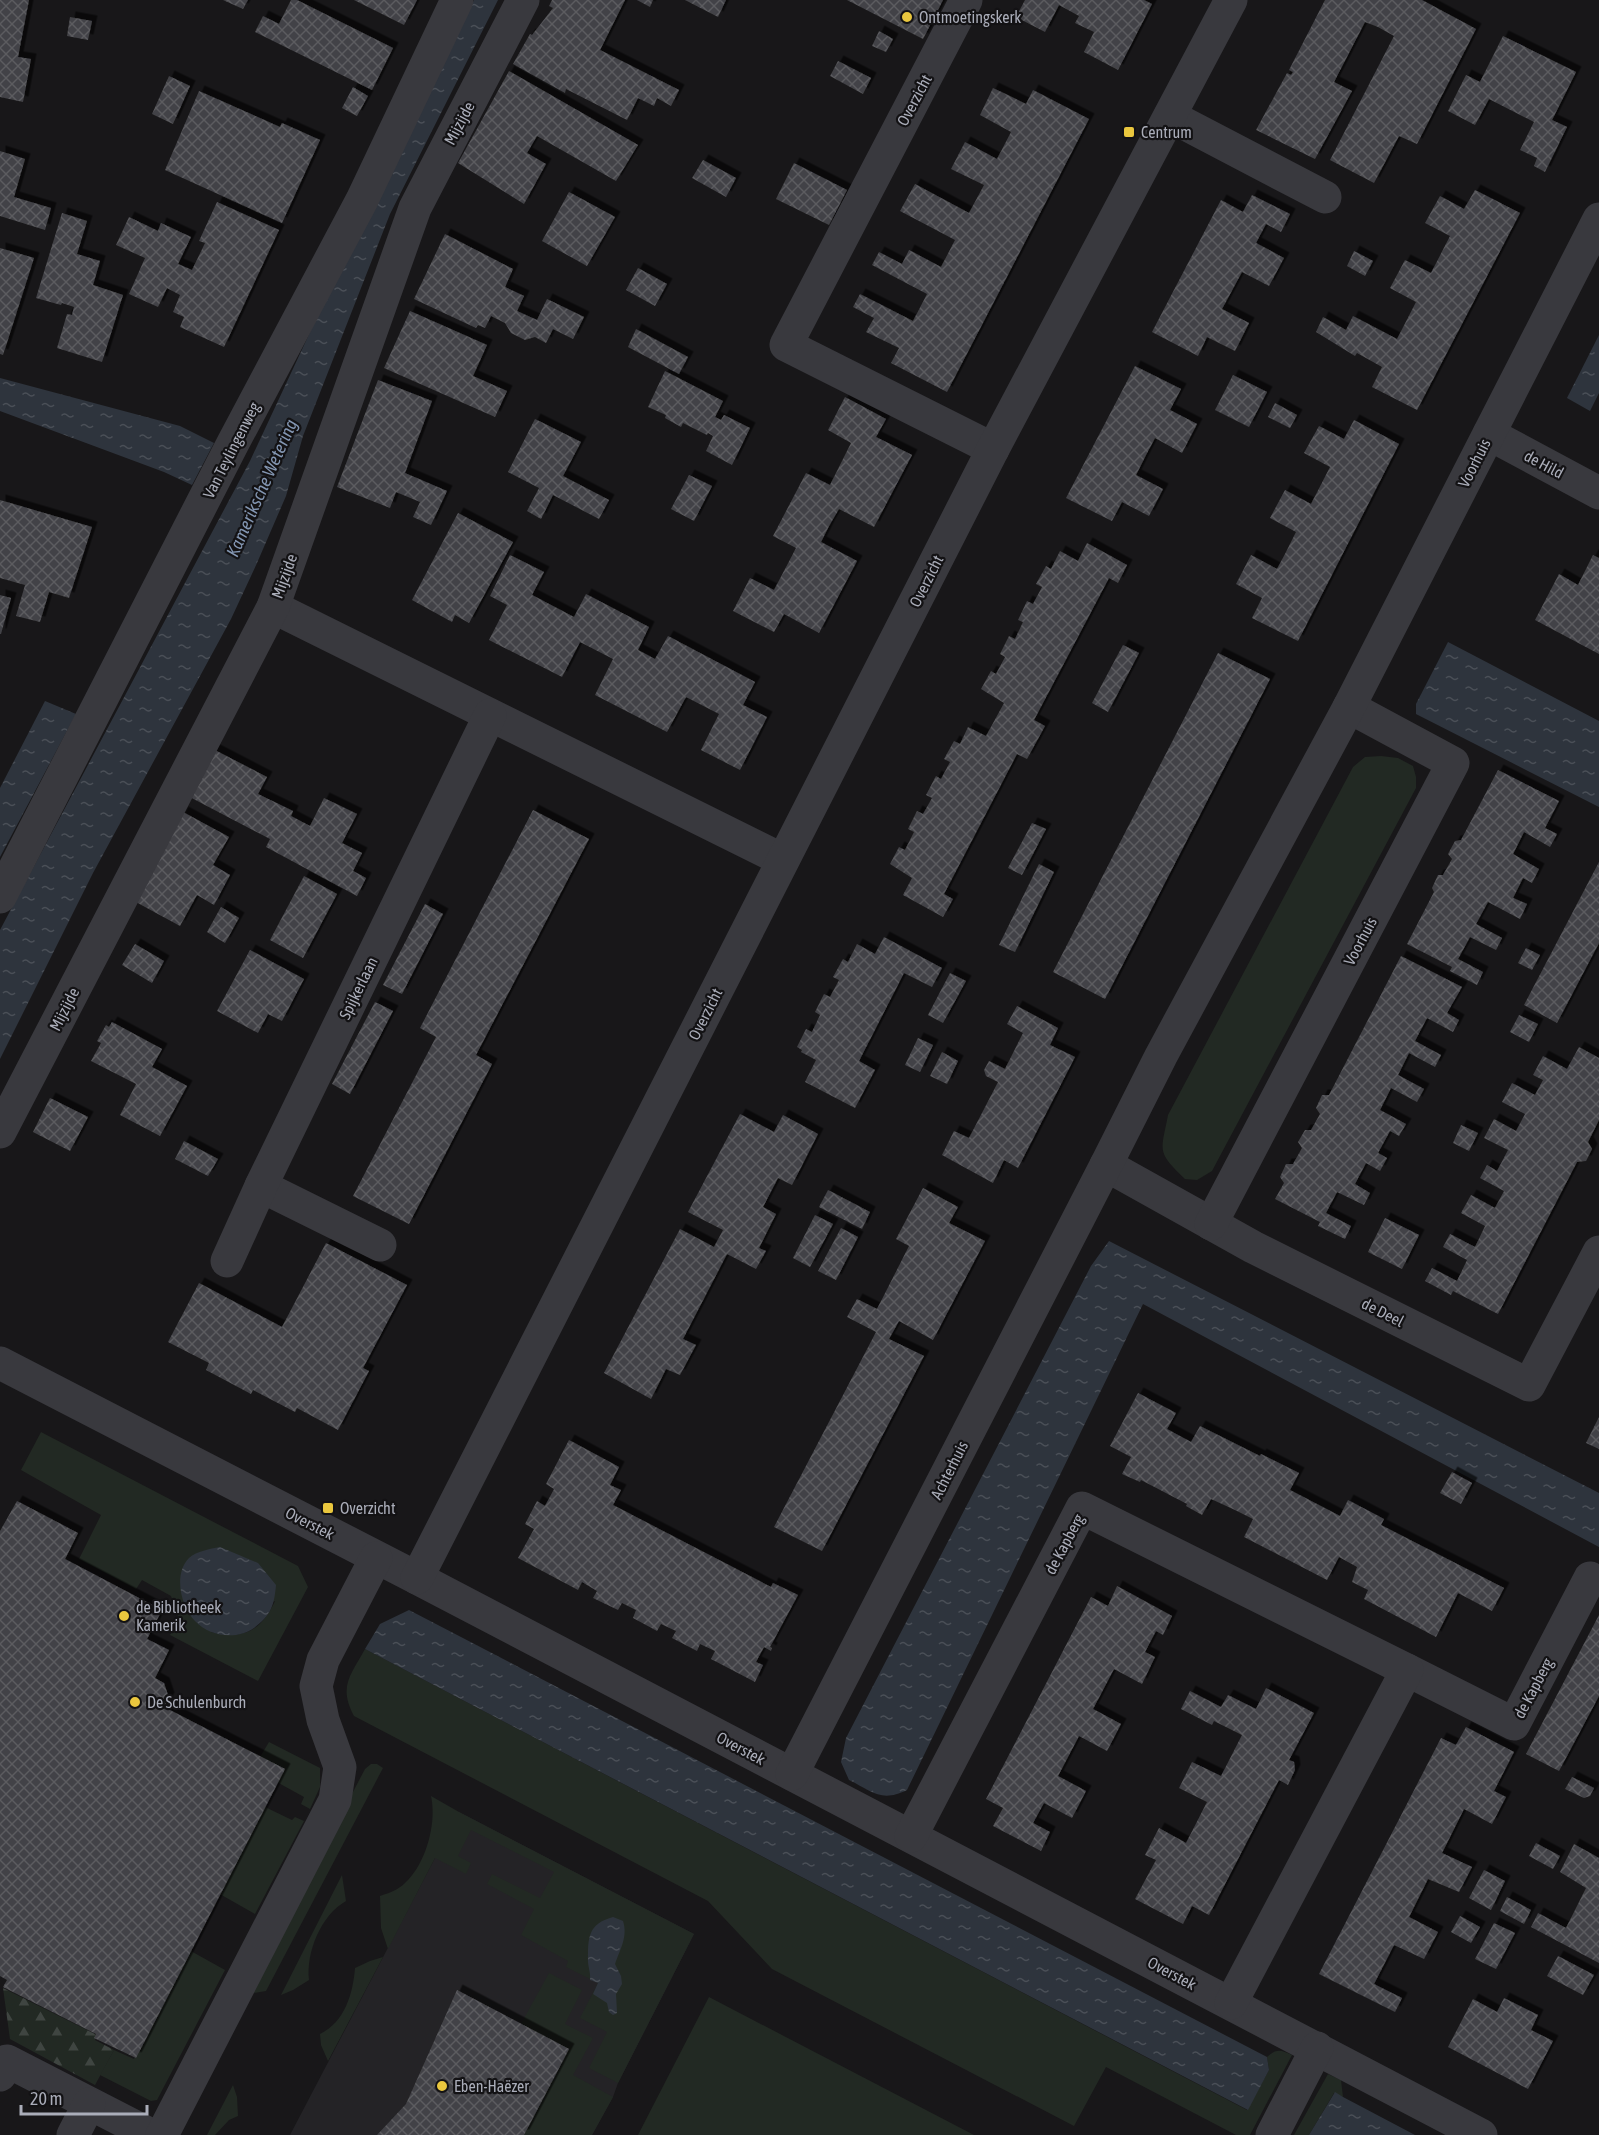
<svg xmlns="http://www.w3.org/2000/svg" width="1599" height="2135" viewBox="0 0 1599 2135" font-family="'Asap Condensed',sans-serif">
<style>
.built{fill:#242326}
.green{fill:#222923;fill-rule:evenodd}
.forest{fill:url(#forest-firs)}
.water{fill:url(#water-ripples)}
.building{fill:url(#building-cross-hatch);filter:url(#shadow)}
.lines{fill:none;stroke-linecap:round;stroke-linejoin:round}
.minor{stroke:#39393e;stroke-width:33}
.poi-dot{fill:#eac73e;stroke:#131214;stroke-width:2}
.labels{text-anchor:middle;stroke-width:4.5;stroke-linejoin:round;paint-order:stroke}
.poi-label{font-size:16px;fill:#aaadb9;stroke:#131214;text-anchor:start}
.street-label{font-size:16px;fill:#aaadb9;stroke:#131214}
.water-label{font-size:18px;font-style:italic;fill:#8396b2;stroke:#131214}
</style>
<defs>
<pattern id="forest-firs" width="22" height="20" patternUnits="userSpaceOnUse" patternTransform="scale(1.5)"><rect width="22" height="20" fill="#222923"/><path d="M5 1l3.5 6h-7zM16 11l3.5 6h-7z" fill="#3f4541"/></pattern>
<pattern id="water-ripples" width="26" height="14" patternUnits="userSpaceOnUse" patternTransform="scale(1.5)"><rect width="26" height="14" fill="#2e343d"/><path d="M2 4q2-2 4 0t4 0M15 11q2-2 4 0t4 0" fill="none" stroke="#4a4f57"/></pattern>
<pattern id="building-cross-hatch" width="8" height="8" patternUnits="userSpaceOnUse" patternTransform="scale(1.5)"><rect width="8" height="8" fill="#424246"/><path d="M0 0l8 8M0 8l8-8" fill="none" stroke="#5b5b5f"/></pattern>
<filter id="shadow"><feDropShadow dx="5.5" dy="-5.5" stdDeviation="0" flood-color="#0009"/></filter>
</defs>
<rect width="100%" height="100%" fill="#181719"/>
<polygon class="built" points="459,1812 694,1934 618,2083 613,2097 592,2135 290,2135"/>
<g class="green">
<path d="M1381 756 1398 758 1413 766 1416 777V788L1212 1171 1197 1180 1185 1179C1156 1151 1161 1152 1168 1115L1353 767 1365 757Z"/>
<path d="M41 1432 298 1566 308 1587 258 1681 170 1635 179 1619 171 1596 142 1580 136 1589 79 1559 101 1515 21 1470ZM275 1601C261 1631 244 1640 211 1632Z"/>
<path d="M365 1649 1247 2110 1269 2070 1267 2057C1277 2048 1281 2050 1292 2055L1250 2135H1236L1106 2067 1074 2126 772 1969 708 1901 354 1716C338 1686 351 1675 365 1649Z"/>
<polygon points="269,1742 320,1768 320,1787 310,1809 301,1804 304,1797 275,1781 260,1757"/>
<polygon points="371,1764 377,1764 383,1768 266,1991 247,1994 365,1769"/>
<path d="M431 1796 459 1812 694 1934 618 2083 589 2068 607 2032 580 2018 598 1983 566 1967 568 1961 521 1935 534 1909 487 1884 492 1874 540 1898 554 1872 471 1830 458 1856 471 1863 466 1874 435 1858 388 1949 381 1928 380 1896C389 1893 398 1890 405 1883 426 1864 437 1823 431 1796Z"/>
<polygon points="263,1806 292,1820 295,1817 304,1821 255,1914 218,1893"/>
<path d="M342 1875 346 1901C321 1915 306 1952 309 1980L293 1990 281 1995Z"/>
<polygon points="189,1950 225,1970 157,2100 151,2101 100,2075 114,2050 134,2059"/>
<path d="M383 1957 328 2061 321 2045 320 2034C345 2022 353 1993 355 1968L370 1961Z"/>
<polygon points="549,1973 582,1990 565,2024 593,2038 573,2075 613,2097 592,2135 524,2135 569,2049 521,2024"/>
<polygon points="709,1997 974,2135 638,2135"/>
<polygon points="1328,2074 1341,2080 1343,2097 1334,2093 1309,2135 1294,2135"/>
<polygon points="233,2085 237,2097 238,2116 229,2120 215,2135 207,2135"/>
</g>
<polygon class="forest" points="3,1988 97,2035 95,2040 114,2050 95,2085 10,2039"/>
<g class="water">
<polygon points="474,0 498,0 390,214 303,436 286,496 257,563 231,619 93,873 0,1059 0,930 250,461 373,197"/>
<polygon points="1599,335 1599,393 1590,411 1567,398"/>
<polygon points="0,378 180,426 214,443 192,485 164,472 0,411"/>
<polygon points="1448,642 1599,721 1599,807 1416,714 1416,704"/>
<polygon points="45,701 76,714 0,857 0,788"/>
<path d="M1109 1241 1599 1493V1547L1143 1304 907 1790C881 1803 872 1791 849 1780L841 1762 846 1738 1091 1266Z"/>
<path d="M220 1547 258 1563 276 1585C274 1606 271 1615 254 1628 237 1640 210 1637 195 1621 181 1607 173 1574 189 1558 197 1551 210 1549 220 1547Z"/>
<polygon points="409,1610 1267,2057 1269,2070 1248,2110 365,1649 380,1624"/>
<path d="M613 1917 623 1921C628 1937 620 1949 615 1964L621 1976 622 1984 616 1994 617 2013 613 2015 609 2012 607 2003 593 1994 598 1983 590 1980C591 1973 588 1967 588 1961 588 1937 588 1924 613 1917Z"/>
<polygon points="1335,2092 1343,2097 1415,2135 1309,2135"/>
</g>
<g class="building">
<polygon points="0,0 29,0 18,57 31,59 23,102 0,97"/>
<polygon points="223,0 248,0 243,9"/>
<polygon points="291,0 297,0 393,48 372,90 255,32 263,16 279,24"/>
<polygon points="354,0 417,0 404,25"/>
<polygon points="552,0 625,0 600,50 679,90 671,106 657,98 654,106 638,98 627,120 566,89 565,93 513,64 530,34 532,35 553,8 549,6"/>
<polygon points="637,0 653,0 650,7"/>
<polygon points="685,0 726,0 718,17"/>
<polygon points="847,0 943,0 923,39"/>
<polygon points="1025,0 1144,0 1152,4 1118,70 1084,52 1094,32 1075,23 1079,16 1059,5 1045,32 1016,17"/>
<polygon points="1325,0 1422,0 1476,29 1417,144 1399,136 1374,183 1330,160 1394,36 1378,27 1365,22 1334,82 1352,91 1315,159 1256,130 1287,73 1291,75 1293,72 1289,70"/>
<polygon points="70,17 92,21 88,40 67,36"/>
<polygon points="879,31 893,39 886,52 872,46"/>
<polygon points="1503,36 1576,72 1552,120 1567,127 1545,172 1534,166 1537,158 1520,150 1534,122 1489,99 1475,125 1448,111 1466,75 1480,82"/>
<polygon points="838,61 871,78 863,94 830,76"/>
<polygon points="509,71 638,145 616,181 537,136 527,153 546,164 524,204 458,163"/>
<polygon points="169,76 190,86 173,124 152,114"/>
<polygon points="353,87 368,96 357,116 342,108"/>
<polygon points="993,88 1026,104 1033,90 1089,119 947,392 891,363 899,348 866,332 874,318 853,307 860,294 913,321 927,294 872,265 879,252 902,264 909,250 941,267 955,240 900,211 915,184 969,213 984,185 951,169 965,142 997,159 1011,132 980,115"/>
<polygon points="199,91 280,127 282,123 320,140 282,223 165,170"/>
<polygon points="0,151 25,159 14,197 51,208 45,230 0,216"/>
<polygon points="703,160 736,178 726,197 692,178"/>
<polygon points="794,163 847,190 829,225 776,199"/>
<polygon points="1475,190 1520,213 1417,410 1372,387 1382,367 1357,353 1355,356 1316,332 1323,317 1346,330 1353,316 1397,339 1416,302 1390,288 1405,260 1431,273 1450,236 1425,223 1440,196 1464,209"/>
<polygon points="569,192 615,217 587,266 542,241"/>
<polygon points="1252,195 1290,214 1281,232 1266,224 1256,243 1284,258 1269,286 1242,272 1222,309 1249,323 1235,351 1207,337 1198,356 1152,332 1221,200 1243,212"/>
<polygon points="217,202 279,230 224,347 180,327 184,317 173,312 180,295 167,288 158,307 129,294 145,258 116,245 129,217 158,231 161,223 191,237 178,264 192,270 205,243 199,241"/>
<polygon points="62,213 87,221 77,254 100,261 93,285 123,295 102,362 57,348 67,314 72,315 74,307 62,303 61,305 36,298"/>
<polygon points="445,234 513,269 505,287 524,296 517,311 537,320 547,299 584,317 573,339 553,329 546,343 535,337 525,340 511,333 505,323 491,316 485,328 478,325 476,328 414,299"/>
<polygon points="0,248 34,258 3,355 0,354"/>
<polygon points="1354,251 1373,261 1365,276 1347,266"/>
<polygon points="638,268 667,284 655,306 626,290"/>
<polygon points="410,311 487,345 473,376 507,391 495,417 384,368"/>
<polygon points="636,329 688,357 679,374 628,347"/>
<polygon points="1135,366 1181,389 1170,410 1197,424 1182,453 1155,438 1146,455 1136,475 1163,489 1149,516 1122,502 1112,521 1066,498"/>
<polygon points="665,371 723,401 715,417 721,420 724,415 750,428 732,465 706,451 713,436 708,433 707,435 683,423 681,427 665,418 666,415 648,407"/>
<polygon points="1233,375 1267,392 1249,427 1215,410"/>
<polygon points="378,380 432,401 405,473 447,491 431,525 413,517 420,502 396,492 390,508 337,487"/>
<polygon points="845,397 886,419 876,437 912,455 874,527 839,509 829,526 821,542 857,561 819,633 784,614 774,632 733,611 750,578 774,590 796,548 773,536 806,473 830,485 851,443 828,430"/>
<polygon points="1275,403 1297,415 1290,428 1268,417"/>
<polygon points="535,419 581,442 563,476 609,500 599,519 553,495 541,519 527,511 539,488 508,472"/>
<polygon points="1354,420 1399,444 1298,641 1252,618 1262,598 1236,584 1251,555 1277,569 1286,552 1296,532 1270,518 1285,490 1311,504 1330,467 1304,453 1319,426 1344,439"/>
<polygon points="689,475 712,486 694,521 671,509"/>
<polygon points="0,500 92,527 69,598 49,592 40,622 16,616 25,585 0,578"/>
<polygon points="458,513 513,542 469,623 455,615 452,622 412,600"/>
<polygon points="1087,543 1127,565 1118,583 1109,578 1034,720 1045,726 1027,759 1017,754 944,894 953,899 943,917 903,895 912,878 890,864 899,847 905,850 914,832 908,829 917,811 923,814 932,798 926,795 936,776 941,779 950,762 944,759 954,741 960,744 968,727 986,736 1004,703 981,689 991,671 996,674 1005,657 1000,654 1009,636 1015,639 1023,622 1018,620 1027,601 1033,604 1042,587 1036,584 1046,566 1051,569 1060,551 1078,561"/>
<polygon points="510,555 544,572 532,595 574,617 586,594 649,627 638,650 655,659 668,636 755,682 743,705 767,717 740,770 701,750 719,714 686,697 667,732 595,695 613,659 580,642 562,677 489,640 507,605 490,596"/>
<polygon points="1593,555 1599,558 1599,654 1535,620 1559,574 1578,585"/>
<polygon points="0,595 11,598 1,634 0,634"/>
<polygon points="1123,645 1139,653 1108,712 1092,703"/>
<polygon points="1218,653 1270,679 1105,999 1053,972"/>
<polygon points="209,747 267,777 258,794 293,811 291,816 310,826 324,798 357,814 342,843 362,853 353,871 366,878 357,896 266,847 270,839 184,794"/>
<polygon points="1498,770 1559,801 1545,828 1557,834 1550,847 1524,832 1513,854 1539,869 1532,883 1523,878 1513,898 1527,904 1520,919 1488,902 1476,924 1502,938 1496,950 1470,937 1458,959 1483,972 1477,985 1450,971 1452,967 1407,944 1434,892 1432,888 1438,875 1443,875 1452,859 1448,854 1455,841 1461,840"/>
<polygon points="533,810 589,839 476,1055 492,1064 409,1224 353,1196 436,1037 420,1028"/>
<polygon points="183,812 229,837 213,865 230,875 214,905 197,895 180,926 134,901"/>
<polygon points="1032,823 1046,829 1022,875 1008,868"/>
<polygon points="1599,862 1599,943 1557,1023 1524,1005"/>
<polygon points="1039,864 1054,872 1015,952 999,945"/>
<polygon points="304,876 337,894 303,958 270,940"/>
<polygon points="425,904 443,914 402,994 383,985"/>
<polygon points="221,907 239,918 225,943 207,932"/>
<polygon points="884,937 942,968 932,987 904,973 859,1061 875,1070 855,1108 805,1082 816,1060 801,1052 802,1050 797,1047 806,1029 812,1032 820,1015 815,1012 824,994 830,997 839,980 833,977 843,959 848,962 857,944 875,954"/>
<polygon points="135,944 164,961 152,983 122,965"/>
<polygon points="1526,948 1540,955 1532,970 1518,963"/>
<polygon points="250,950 304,979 282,1021 268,1014 258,1033 217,1011"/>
<polygon points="1401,956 1462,987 1447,1013 1459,1020 1453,1032 1427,1018 1415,1041 1441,1055 1435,1067 1409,1053 1398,1075 1424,1089 1417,1102 1391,1088 1380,1110 1406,1124 1399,1136 1390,1131 1378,1153 1387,1158 1380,1171 1366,1163 1355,1184 1370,1193 1364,1205 1337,1192 1326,1213 1351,1226 1345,1239 1318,1226 1320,1222 1275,1199 1284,1183 1280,1177 1286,1164 1293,1164 1302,1148 1298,1142 1305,1130 1311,1130 1320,1114 1316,1108 1322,1095 1329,1095"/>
<polygon points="950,973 966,981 943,1023 928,1015"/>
<polygon points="375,1002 393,1011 350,1094 332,1084"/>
<polygon points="1017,1006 1058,1028 1050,1045 1075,1057 1018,1168 1004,1160 993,1183 942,1155 954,1131 969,1138 998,1082 986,1076 984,1070 989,1061 1005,1069 1023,1033 1007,1024"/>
<polygon points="1519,1015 1538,1024 1529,1042 1510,1032"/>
<polygon points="112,1022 162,1049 152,1067 187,1086 160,1136 120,1115 136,1084 91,1061 101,1043 97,1041 106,1025 109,1027"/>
<polygon points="918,1038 933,1045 920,1072 905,1065"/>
<polygon points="1579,1047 1599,1058 1599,1120 1588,1142 1592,1149 1586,1161 1577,1162 1498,1314 1453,1291 1451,1295 1425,1281 1432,1268 1457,1281 1467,1260 1443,1247 1450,1234 1475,1247 1485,1226 1461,1213 1471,1195 1495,1208 1504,1191 1480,1178 1487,1165 1497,1171 1508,1150 1484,1138 1494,1119 1516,1131 1525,1114 1502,1102 1512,1083 1535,1095 1543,1080 1533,1075 1543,1056 1567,1069"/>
<polygon points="942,1052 958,1061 947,1084 930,1076"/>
<polygon points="50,1098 88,1117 70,1151 33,1132"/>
<polygon points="740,1114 774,1132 783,1115 818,1134 792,1185 778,1178 763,1207 776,1214 759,1248 766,1251 756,1269 727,1254 683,1339 696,1345 680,1375 666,1369 651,1399 604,1373 680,1229 714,1247 723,1230 688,1212"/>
<polygon points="1461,1125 1478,1133 1469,1151 1453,1143"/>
<polygon points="184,1141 218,1159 208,1176 175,1159"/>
<polygon points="923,1188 958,1207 949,1223 985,1241 933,1340 899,1321 889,1339 924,1356 822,1551 774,1527 876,1332 847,1317 857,1299 877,1309 909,1246 896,1239"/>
<polygon points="828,1190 870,1212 862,1229 819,1207"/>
<polygon points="815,1215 833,1224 810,1267 793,1258"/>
<polygon points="1385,1218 1419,1235 1402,1269 1368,1252"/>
<polygon points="841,1228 858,1237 836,1280 818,1271"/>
<polygon points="326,1243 407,1285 363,1368 369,1371 338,1430 297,1408 295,1412 253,1390 251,1394 206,1370 209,1363 168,1342 199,1283 282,1327"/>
<polygon points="1138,1393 1176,1413 1167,1429 1191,1442 1200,1426 1260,1456 1261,1454 1299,1473 1290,1490 1340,1516 1348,1500 1384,1519 1381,1525 1504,1588 1492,1611 1458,1593 1436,1637 1364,1599 1368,1590 1352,1582 1357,1567 1339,1557 1327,1580 1244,1537 1253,1519 1235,1510 1211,1499 1202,1515 1186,1506 1187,1504 1141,1480 1140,1482 1122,1474 1131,1457 1110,1446"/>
<polygon points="1599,1417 1599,1449 1586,1443"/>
<polygon points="569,1440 619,1467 610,1485 621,1490 613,1505 771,1587 773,1583 798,1595 770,1647 772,1648 771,1651 764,1647 756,1662 763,1665 755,1682 711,1659 715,1651 700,1644 697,1651 672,1638 676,1631 661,1624 657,1631 633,1618 636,1610 622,1603 618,1610 593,1598 597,1591 582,1582 578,1590 518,1558 534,1529 525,1524 537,1501 545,1506 554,1489 546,1484"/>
<polygon points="1452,1472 1472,1483 1461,1504 1440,1493"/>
<polygon points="17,1501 78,1533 65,1559 162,1610 147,1639 169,1650 155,1678 164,1683 169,1698 164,1707 285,1769 136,2058 94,2038 96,2034 3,1987 7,1980 0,1976 0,1531"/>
<polygon points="1117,1586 1172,1616 1163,1635 1156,1631 1145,1652 1155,1657 1142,1684 1114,1669 1093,1709 1121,1724 1107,1751 1079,1736 1058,1776 1086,1791 1072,1818 1044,1803 1033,1823 1050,1832 1041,1851 993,1826 1003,1808 986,1799 1091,1597 1108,1606"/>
<polygon points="1599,1615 1599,1696 1559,1771 1526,1754"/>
<polygon points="1266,1688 1314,1713 1289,1760 1294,1762 1295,1770 1288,1785 1279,1780 1209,1915 1192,1906 1183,1924 1135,1899 1156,1860 1145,1855 1159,1828 1186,1843 1207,1802 1179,1788 1192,1762 1221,1776 1242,1735 1214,1721 1212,1725 1181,1709 1190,1691 1221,1707 1228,1695 1256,1709"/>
<polygon points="1466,1727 1514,1752 1494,1791 1506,1797 1492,1824 1464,1809 1442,1853 1472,1867 1459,1892 1428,1879 1409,1917 1438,1932 1424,1959 1394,1945 1374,1984 1402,1998 1395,2012 1319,1974 1441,1738 1456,1745"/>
<polygon points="1572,1777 1594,1788 1590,1796 1584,1798 1565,1789"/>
<polygon points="1536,1843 1560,1856 1553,1869 1529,1856"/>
<polygon points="1574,1844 1599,1858 1599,1963 1531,1927 1538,1913 1566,1928 1586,1888 1560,1872"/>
<polygon points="1484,1870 1505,1881 1491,1910 1469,1898"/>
<polygon points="1507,1897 1531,1910 1524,1924 1500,1911"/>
<polygon points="1460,1916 1480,1927 1471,1943 1451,1932"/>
<polygon points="1494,1923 1515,1933 1496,1969 1475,1959"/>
<polygon points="1558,1956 1594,1975 1583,1995 1547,1976"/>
<polygon points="457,1990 569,2049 524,2135 377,2135 406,2104"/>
<polygon points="1504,1998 1538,2015 1531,2030 1553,2041 1528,2089 1448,2047 1473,1999 1497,2012"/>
</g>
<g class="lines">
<g class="minor">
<polyline points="966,0 786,345 993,449"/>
<polyline points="1170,116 1325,197"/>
<polyline points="1489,434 1599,493"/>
<polyline points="273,607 783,860"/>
<polyline points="0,897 233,443 362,200 457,0"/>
<polyline points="0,1132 273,607 415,208 523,0"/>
<polyline points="1106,1165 1253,1247 1529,1385 1599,1252"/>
<polyline points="261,1186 380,1245"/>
<polyline points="1211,1224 1453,763 1349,707"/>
<polyline points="227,1261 261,1186 490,715"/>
<polyline points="0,1363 417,1578 1481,2135"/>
<polyline points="417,1578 993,449 1231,0"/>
<polyline points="1407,1670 1514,1724 1590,1578"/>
<polyline points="792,1774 1106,1165 1161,1056 1349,707 1599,219"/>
<polyline points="911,1836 1082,1508 1407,1670 1231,2003"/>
<polyline points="0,2075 7,2061 151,2135"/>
<polyline points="73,2135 89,2104"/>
<polyline points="162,2135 335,1800 340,1767 323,1720 316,1686 323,1660 376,1558"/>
<polyline points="1272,2135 1317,2048"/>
</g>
</g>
<g class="poi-dot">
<circle cx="907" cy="17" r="6"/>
<rect x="1123" y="126" width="12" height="12" rx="3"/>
<rect x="322" y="1502" width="12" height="12" rx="3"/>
<circle cx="124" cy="1616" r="6"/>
<circle cx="135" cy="1702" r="6"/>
<circle cx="442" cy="2086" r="6"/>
</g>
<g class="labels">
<g class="poi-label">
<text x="919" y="23">Ontmoetingskerk</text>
<text x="1141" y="138">Centrum</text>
<text x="340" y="1514">Overzicht</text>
<text x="136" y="1613">de Bibliotheek<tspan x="136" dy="18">Kamerik</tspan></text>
<text x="147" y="1708">De Schulenburch</text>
<text x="454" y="2092">Eben-Haëzer</text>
</g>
<g class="street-label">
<text transform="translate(914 100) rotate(-62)" y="6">Overzicht</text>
<text transform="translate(459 123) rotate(-62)" y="6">Mijzijde</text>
<text transform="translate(231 450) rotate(-63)" y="6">Van Teylingenweg</text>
<text transform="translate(1474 463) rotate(-63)" y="6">Voorhuis</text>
<text transform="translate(1544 464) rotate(28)" y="6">de Hild</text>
<text transform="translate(284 576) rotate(-70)" y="6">Mijzijde</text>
<text transform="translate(926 581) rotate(-63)" y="6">Overzicht</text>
<text transform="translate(1360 941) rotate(-62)" y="6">Voorhuis</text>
<text transform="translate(358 988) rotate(-64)" y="6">Spijkerlaan</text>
<text transform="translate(64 1009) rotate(-63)" y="6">Mijzijde</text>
<text transform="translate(705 1014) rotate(-63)" y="6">Overzicht</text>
<text transform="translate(1383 1312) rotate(27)" y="6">de Deel</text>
<text transform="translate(949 1470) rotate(-63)" y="6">Achterhuis</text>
<text transform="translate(310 1523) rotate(27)" y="6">Overstek</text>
<text transform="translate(1064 1544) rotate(-62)" y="6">de Kapberg</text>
<text transform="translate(1533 1688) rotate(-62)" y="6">de Kapberg</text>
<text transform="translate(741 1748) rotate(28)" y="6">Overstek</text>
<text transform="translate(1172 1973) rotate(28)" y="6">Overstek</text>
</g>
<g class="water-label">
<text transform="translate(262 488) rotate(-66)" y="6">Kameriksche Wetering</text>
</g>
</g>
<path d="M21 2105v9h126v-9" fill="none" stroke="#aaadb9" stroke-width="3"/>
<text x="30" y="2105" font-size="18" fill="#aaadb9" stroke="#131214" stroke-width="4.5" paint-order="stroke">20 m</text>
</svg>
